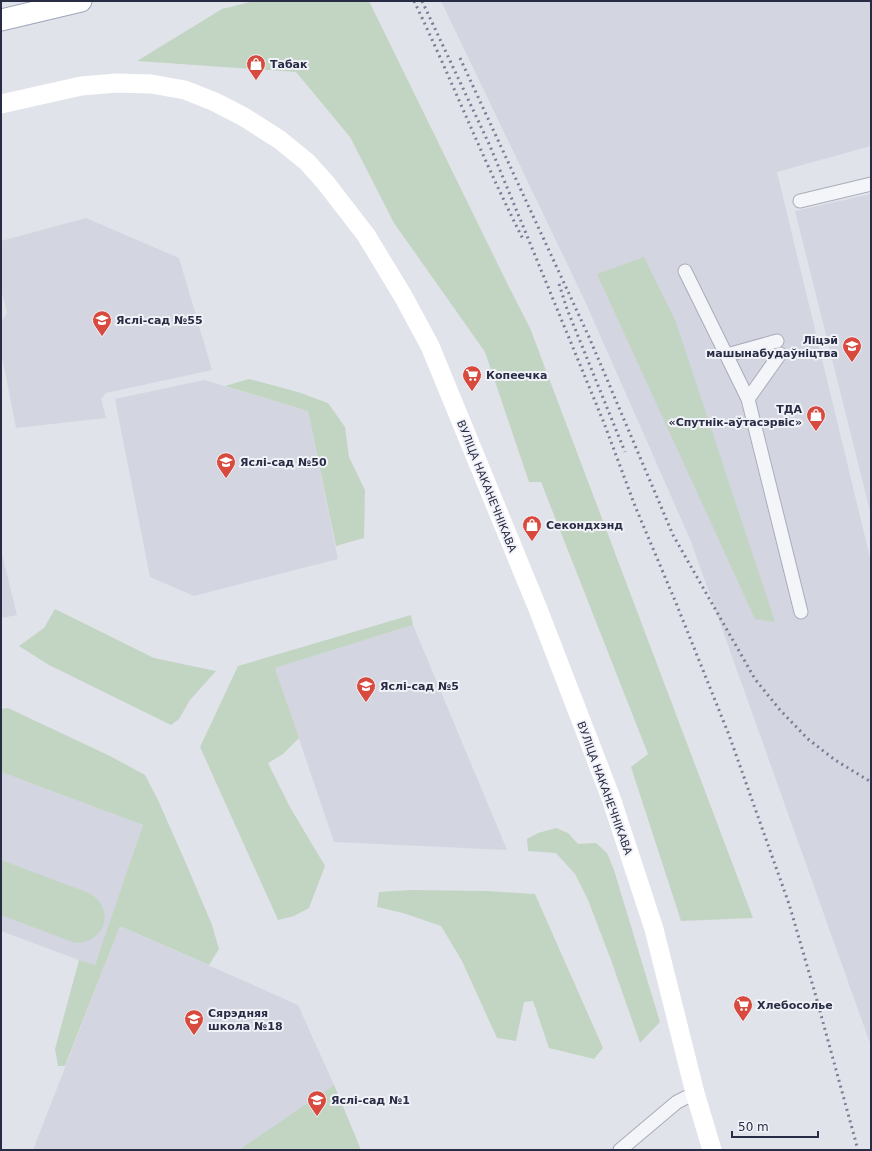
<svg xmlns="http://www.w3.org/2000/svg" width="872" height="1151" viewBox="0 0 872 1151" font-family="'DejaVu Sans',sans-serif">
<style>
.built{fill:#d3d5e0}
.green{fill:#c2d5c2}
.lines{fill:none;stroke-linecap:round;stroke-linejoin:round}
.minor-casing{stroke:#aaacb9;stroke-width:15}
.primary-casing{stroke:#a0a4b8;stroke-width:23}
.minor{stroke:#f4f5f9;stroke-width:13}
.secondary{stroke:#fff;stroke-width:19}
.primary{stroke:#fff;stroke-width:21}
.rail{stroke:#797e96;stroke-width:3;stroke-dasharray:2 4;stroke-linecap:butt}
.labels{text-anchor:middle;stroke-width:4;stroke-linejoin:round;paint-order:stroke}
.poi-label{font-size:11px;font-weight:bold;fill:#282c44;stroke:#f1f2f8;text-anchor:start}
.street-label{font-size:11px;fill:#282c44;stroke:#f1f2f8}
</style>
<rect width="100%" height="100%" fill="#e1e3eb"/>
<g class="built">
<polygon points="441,1 871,1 871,146 777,172 871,562 871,1046 690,539 584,299"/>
<polygon points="871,194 871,515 795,211"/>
<polygon points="86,218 179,258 212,370 106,393 101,399 106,418 16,428 1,352 1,322 7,313 1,289 1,241"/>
<polygon points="204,380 308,411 338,559 194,596 150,577 115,399"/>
<polygon points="1,550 17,615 1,618"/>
<polygon points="413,625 507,850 334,842 275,668"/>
<polygon points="1,772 143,825 111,921 95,966 1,931"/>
<polygon points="120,926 298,1005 334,1085 361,1150 33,1150"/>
</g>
<g class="green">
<polygon points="254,1 369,1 508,285 530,328 753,918 681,921 631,767 648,754 541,482 529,482 485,352 394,223 350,137 296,72 137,61 222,9"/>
<polygon points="644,257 676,322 775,622 755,619 597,274"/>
<polygon points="249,379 298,392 328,403 345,427 349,457 365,490 364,538 336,546 308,411 225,386"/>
<polygon points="55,609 154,658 216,671 190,700 179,719 171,725 49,665 19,646 44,628"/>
<polygon points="411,615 413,625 275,668 299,738 283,754 268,763 290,807 325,866 309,908 294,916 278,920 200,747 238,666"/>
<polygon points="8,708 110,756 145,775 158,800 188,868 212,925 219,949 209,965 120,926 65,1066 58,1066 55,1049 79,960 95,965 143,825 1,772 1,709"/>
<polygon points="556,828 568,833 578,844 596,843 607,853 614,870 660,1022 640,1043 611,960 588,900 575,874 556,853 528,851 527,839 538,833"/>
<path d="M1 860 89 893C116 908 106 943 75 943L1 915Z"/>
<polygon points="411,890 487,891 535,894 603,1048 594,1059 549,1048 533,1001 524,1002 516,1041 497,1038 462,961 441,926 403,913 377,907 379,892"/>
<polygon points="334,1085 361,1150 239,1150"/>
</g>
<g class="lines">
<defs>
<g id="minor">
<polyline points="800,201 871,184"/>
<polyline points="685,271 748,399"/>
<polyline points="780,354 748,399 801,612"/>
<polyline points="727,355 777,341"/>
<polyline points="620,1150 677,1102 695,1093"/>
</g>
<polyline id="primary" points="1,20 81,1"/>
</defs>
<use href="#minor" class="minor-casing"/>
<use href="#primary" class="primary-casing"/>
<use href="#minor" class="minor"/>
<polyline class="secondary" points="1,104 81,86 117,83 151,84 185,90 215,102 244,117 280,140 307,162 325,182 366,235 403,296 430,346 538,609 611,798 654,929 695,1093 712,1150"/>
<use href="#primary" class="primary"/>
<g class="rail">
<path d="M414 1C452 80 484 163 524 241"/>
<polyline points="422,1 490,146 604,423 635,506 676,603 729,735 789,904 815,993 858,1150"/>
<polyline points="460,58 589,337 673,535 755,679 780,710 808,739 835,760 871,782"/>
<polyline points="559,284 567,309 625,452"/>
</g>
</g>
<defs>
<symbol id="shop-pin" viewBox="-11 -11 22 30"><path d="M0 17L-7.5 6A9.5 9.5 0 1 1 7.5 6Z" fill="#d8493e" stroke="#f1f2f8"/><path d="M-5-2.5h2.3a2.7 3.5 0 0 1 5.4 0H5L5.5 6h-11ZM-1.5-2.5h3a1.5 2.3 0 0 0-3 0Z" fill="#fff"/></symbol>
<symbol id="school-pin" viewBox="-11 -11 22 30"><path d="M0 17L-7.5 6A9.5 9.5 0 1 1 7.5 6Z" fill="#d8493e" stroke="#f1f2f8"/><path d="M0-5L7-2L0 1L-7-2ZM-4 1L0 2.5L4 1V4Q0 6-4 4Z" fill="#fff"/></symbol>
<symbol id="university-pin" viewBox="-11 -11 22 30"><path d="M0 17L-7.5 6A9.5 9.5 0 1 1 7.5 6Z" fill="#d8493e" stroke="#f1f2f8"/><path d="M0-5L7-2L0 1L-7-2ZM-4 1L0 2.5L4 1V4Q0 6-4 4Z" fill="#fff"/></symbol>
<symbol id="supermarket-pin" viewBox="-11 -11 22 30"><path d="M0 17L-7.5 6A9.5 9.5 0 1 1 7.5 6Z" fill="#d8493e" stroke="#f1f2f8"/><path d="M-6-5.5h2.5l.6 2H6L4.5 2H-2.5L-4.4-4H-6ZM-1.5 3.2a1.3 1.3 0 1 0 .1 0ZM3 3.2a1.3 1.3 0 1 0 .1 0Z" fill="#fff"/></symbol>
</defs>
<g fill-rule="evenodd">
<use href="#shop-pin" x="245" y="53" width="22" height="30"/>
<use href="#school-pin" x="91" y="309" width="22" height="30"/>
<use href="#university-pin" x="841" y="335" width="22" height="30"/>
<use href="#supermarket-pin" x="461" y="364" width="22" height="30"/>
<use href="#shop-pin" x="805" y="404" width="22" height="30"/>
<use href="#school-pin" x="215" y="451" width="22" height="30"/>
<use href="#shop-pin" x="521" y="514" width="22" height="30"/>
<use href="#school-pin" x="355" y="675" width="22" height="30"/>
<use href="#supermarket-pin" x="732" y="994" width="22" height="30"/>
<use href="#school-pin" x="183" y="1008" width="22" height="30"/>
<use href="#school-pin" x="306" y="1089" width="22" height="30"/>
</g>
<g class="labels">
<g class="poi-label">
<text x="270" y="68">Табак</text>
<text x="116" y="324">Яслі-сад №55</text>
<text x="838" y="344" text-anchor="end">Ліцэй<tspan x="838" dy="13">машынабудаўніцтва</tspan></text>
<text x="486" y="379">Копеечка</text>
<text x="802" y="413" text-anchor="end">ТДА<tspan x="802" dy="13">«Спутнік-аўтасэрвіс»</tspan></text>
<text x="240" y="466">Яслі-сад №50</text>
<text x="546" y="529">Секондхэнд</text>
<text x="380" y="690">Яслі-сад №5</text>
<text x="757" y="1009">Хлебосолье</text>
<text x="208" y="1017">Сярэдняя<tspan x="208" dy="13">школа №18</tspan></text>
<text x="331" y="1104">Яслі-сад №1</text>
</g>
<g class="street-label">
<text transform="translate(487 486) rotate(68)" y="4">ВУЛІЦА НАКАНЕЧНІКАВА</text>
<text transform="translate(605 788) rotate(70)" y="4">ВУЛІЦА НАКАНЕЧНІКАВА</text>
</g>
</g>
<rect width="872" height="1151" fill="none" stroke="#282c44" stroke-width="4"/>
<path d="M732 1131v6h86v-6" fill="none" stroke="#282c44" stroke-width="2"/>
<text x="738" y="1131" font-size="12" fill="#282c44" stroke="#f1f2f8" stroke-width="3" paint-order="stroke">50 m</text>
</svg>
